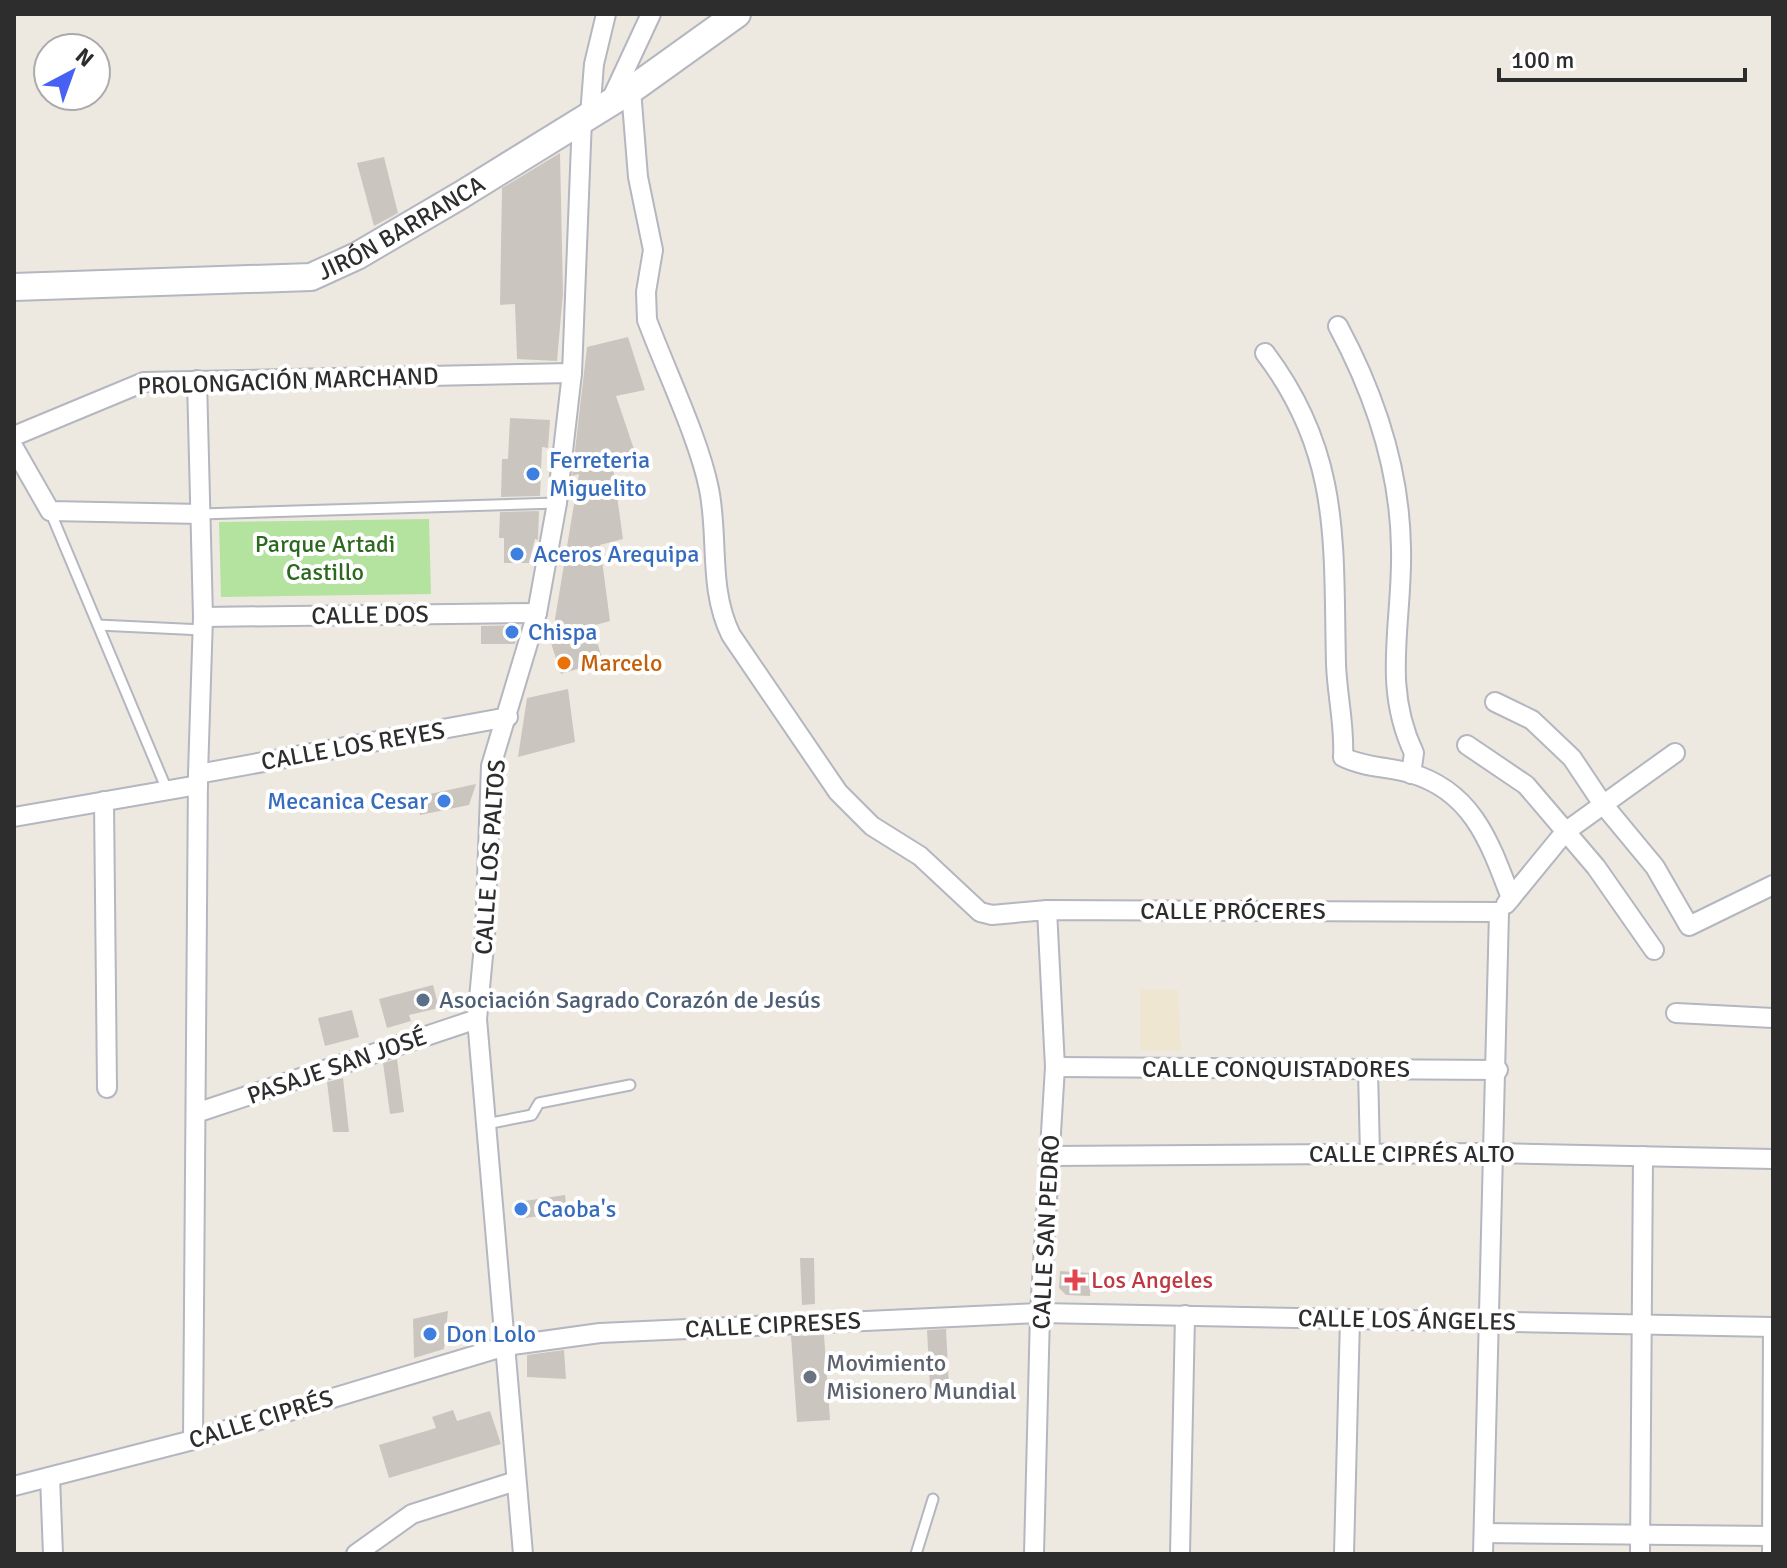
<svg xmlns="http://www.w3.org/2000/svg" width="1787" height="1568" viewBox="0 0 1787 1568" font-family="Signika,sans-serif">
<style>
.education{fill:#eee6d1}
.green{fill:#b4e29f}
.building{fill:#cac5bf}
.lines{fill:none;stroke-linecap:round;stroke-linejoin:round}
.lane-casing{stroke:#b4b6c0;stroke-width:13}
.street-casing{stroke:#b4b6c0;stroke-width:22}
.secondary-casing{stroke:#b4b6c0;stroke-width:30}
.lane{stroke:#fff;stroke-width:9}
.street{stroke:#fff;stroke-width:18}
.secondary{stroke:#fff;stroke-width:26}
.shop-dot{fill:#3f7fe0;stroke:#fff;stroke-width:3}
.food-dot{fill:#e8710a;stroke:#fff;stroke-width:3}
.service-dot{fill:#5c6f8a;stroke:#fff;stroke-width:3}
.health-dot{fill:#e0444e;stroke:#fff;stroke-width:3}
.worship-dot{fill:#6b7280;stroke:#fff;stroke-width:3}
.labels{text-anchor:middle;stroke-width:8;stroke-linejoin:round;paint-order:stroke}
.street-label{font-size:24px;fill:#2d2d2d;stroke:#fff}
.shop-label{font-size:24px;fill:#366cbe;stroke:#fff;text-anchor:start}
.park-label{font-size:24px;fill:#2b6a1e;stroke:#fff}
.food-label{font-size:24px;fill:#c56008;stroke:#fff;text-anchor:start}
.service-label{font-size:24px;fill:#4e5e75;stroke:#fff;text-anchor:start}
.health-label{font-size:24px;fill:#be3a42;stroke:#fff;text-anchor:start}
.worship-label{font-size:24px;fill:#5b616d;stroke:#fff;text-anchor:start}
</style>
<rect width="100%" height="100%" fill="#eee9e0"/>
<polygon class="education" points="1140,989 1178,990 1181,1050 1140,1050"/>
<polygon class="green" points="429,519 431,594 221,597 219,522"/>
<g class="building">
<polygon points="560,153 563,293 557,361 517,359 515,304 500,305 502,188"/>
<polygon points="384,157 398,213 374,226 357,163"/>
<polygon points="628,337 645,390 616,396 638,461 613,467 623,539 600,545 610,621 592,626 603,661 561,674 551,643 579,474 572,476 587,347"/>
<polygon points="510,418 550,420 548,448 542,447 540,496 501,497 502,459 508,459"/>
<polygon points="539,511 538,540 535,539 529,563 504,563 504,538 499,538 500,512"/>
<polygon points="518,625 515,644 481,644 481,626"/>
<polygon points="568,689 575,742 518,757 527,698"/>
<polygon points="476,784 469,805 420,815 416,797"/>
<polygon points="433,985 439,1008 409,1015 411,1021 387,1028 379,999"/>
<polygon points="352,1010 359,1037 325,1046 318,1018"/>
<polygon points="397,1059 404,1112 390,1114 383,1063"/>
<polygon points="343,1078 349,1132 333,1132 327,1082"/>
<polygon points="565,1195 567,1212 519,1219 517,1202"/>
<polygon points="800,1258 814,1258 815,1304 802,1305"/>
<polygon points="1060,1271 1091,1273 1090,1296 1066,1295 1059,1288"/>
<polygon points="448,1311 444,1349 414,1358 413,1319"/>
<polygon points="946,1329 949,1387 930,1388 927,1330"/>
<polygon points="824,1335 830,1420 797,1422 791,1336"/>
<polygon points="564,1350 566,1379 527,1377 527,1355"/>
<polygon points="453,1410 457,1421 490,1411 501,1444 389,1478 379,1445 436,1428 432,1417"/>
</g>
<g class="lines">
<defs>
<g id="lane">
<polyline points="50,511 167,790"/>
<polyline points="201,514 557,503"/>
<polyline points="98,625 203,630"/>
<polyline points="486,1124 532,1115 539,1103 630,1085"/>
<polyline points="916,1554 933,1499"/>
</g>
<g id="street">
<path d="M631 90 638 177 653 250 646 292 647 320C666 371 699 439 709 489 719 539 708 588 731 635L838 792 872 826 920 856 980 912 992 915 1047 910 1499 912"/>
<polyline points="610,102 651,14"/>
<polyline points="590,115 594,64 606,14"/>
<path d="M1338 326C1375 395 1400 469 1401 548 1403 622 1381 684 1414 753L1411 774"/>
<path d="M1265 353C1342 455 1333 544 1336 664 1337 695 1345 726 1343 757 1363 767 1388 767 1410 773 1473 791 1490 843 1511 898"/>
<polyline points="14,436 144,382 572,373"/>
<polyline points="14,448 50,511 201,514"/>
<polyline points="203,617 537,613"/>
<polyline points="1495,702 1532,720 1572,758 1602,803 1655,867 1689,926 1773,885"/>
<polyline points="1467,745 1526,785 1596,867 1654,950"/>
<polyline points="198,774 508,717"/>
<polyline points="104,801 107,1088"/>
<polyline points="14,817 198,785"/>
<polyline points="1506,904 1565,832 1675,753"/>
<polyline points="1676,1013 1773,1018"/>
<polyline points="1055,1067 1498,1070"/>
<polyline points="1368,1070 1370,1154"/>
<polyline points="196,1113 477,1019"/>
<polyline points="1050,1156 1494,1153 1773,1159"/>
<polyline points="193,1440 198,774 203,617 197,380"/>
<polyline points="50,1477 53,1554"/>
<polyline points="14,1486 193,1440 506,1346 600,1333 1040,1313 1773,1327"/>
<polyline points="1484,1533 1773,1536"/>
<polyline points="356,1554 412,1514 516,1481"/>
<polyline points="523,1554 477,1019 485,935 491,766 537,613 557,503 572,373 582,119"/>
<polyline points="1034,1554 1040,1313 1055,1067 1047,910"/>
<polyline points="1180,1554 1185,1315"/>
<polyline points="1344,1554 1350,1319"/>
<polyline points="1483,1554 1499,912"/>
<polyline points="1640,1554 1643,1156"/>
<polyline points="1772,1554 1773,1327"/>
</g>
<g id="secondary">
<path id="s1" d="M14 287 311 277 357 256 461 195 631 90 737 14"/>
</g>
</defs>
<use href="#lane" class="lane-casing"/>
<use href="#street" class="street-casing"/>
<use href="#secondary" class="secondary-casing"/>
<use href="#lane" class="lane"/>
<use href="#street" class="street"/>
<use href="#secondary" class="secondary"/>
</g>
<g class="shop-dot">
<circle cx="533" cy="474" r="8"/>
<circle cx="517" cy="554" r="8"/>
<circle cx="512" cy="632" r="8"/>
<circle cx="444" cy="801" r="8"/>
<circle cx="521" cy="1209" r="8"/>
<circle cx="430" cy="1334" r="8"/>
</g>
<circle class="food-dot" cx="564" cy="663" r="8"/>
<circle class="service-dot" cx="423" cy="1000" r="8"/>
<path class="health-dot" d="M1071 1268h8v8h8v8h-8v8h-8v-8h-8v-8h8z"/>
<circle class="worship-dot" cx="810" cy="1377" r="8"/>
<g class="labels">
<g class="street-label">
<text dy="8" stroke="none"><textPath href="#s1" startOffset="400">JIRÓN BARRANCA</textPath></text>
<text transform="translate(288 381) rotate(-2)" y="8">PROLONGACIÓN MARCHAND</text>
<text transform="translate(370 615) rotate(-1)" y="8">CALLE DOS</text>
<text transform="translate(353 746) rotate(-10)" y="8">CALLE LOS REYES</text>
<text transform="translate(490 857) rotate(-86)" y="8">CALLE LOS PALTOS</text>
<text x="1233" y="919">CALLE PRÓCERES</text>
<text transform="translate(337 1066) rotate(-19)" y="8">PASAJE SAN JOSÉ</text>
<text x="1276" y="1077">CALLE CONQUISTADORES</text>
<text x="1412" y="1162">CALLE CIPRÉS ALTO</text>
<text transform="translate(1046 1232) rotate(-87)" y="8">CALLE SAN PEDRO</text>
<text transform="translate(1407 1320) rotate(1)" y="8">CALLE LOS ÁNGELES</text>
<text transform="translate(773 1325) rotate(-3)" y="8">CALLE CIPRESES</text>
<text transform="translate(261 1419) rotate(-17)" y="8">CALLE CIPRÉS</text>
</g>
<g class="shop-label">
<text x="549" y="468">Ferreteria<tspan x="549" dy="28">Miguelito</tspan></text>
<text x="533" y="562">Aceros Arequipa</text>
<text x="528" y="640">Chispa</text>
<text x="428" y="809" text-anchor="end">Mecanica Cesar</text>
<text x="537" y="1217">Caoba's</text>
<text x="446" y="1342">Don Lolo</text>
</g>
<g class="park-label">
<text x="325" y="552">Parque Artadi<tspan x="325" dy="28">Castillo</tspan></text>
</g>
<g class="food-label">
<text x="580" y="671">Marcelo</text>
</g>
<g class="service-label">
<text x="439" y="1008">Asociación Sagrado Corazón de Jesús</text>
</g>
<g class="health-label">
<text x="1091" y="1288">Los Angeles</text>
</g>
<g class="worship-label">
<text x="826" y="1371">Movimiento<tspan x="826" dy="28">Misionero Mundial</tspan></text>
</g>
</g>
<rect width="1787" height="1568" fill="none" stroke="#2d2d2d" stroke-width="32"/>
<g transform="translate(72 72) rotate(41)"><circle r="38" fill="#ffffff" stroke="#ababab" stroke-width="2"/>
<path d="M0-6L14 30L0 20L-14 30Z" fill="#4761f4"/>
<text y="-12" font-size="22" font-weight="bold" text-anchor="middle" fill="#2d2d2d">N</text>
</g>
<path d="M1499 68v12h246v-12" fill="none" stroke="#2d2d2d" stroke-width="4"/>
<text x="1511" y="68" font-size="24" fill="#2d2d2d" stroke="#ffffff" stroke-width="6" paint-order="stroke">100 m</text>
</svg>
